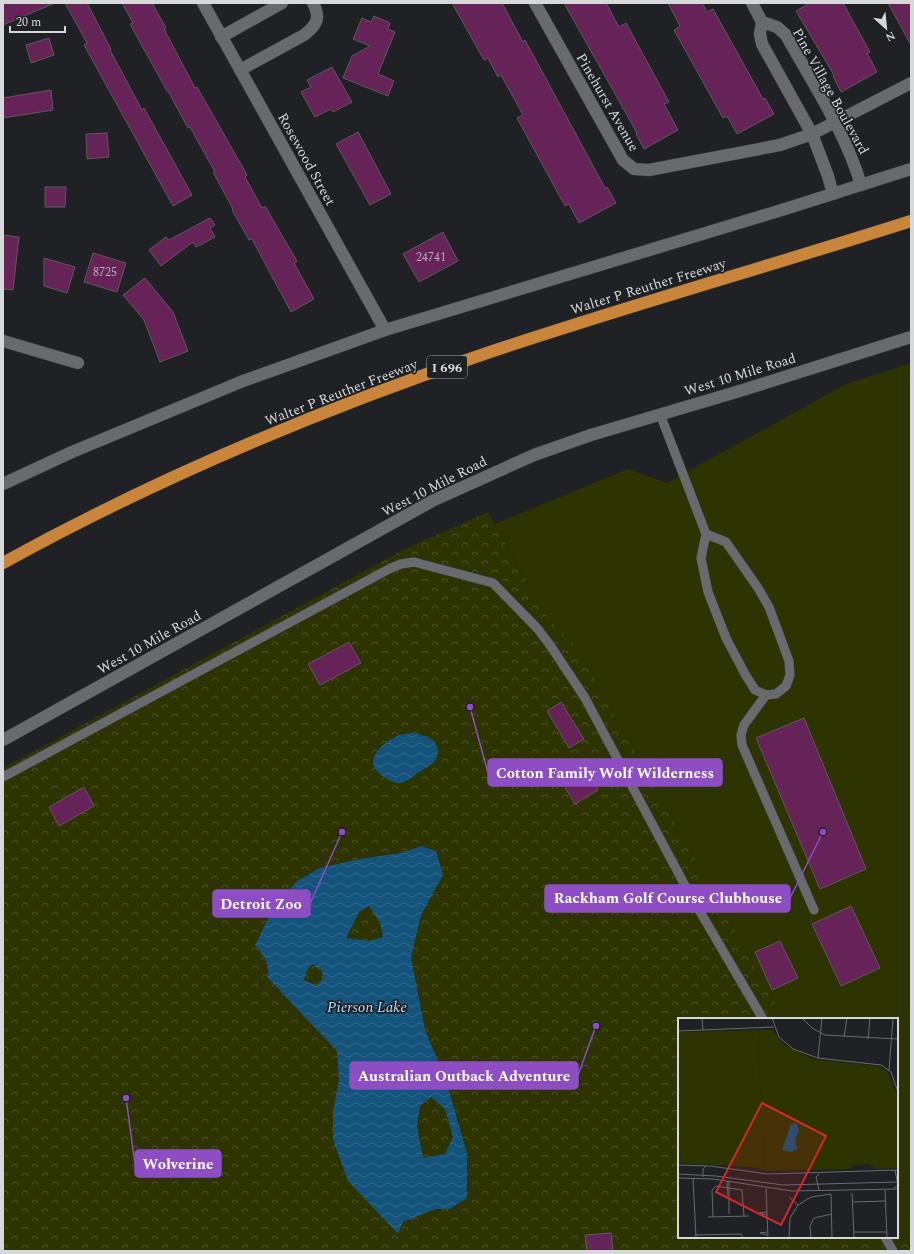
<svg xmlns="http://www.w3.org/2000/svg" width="914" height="1254" viewBox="0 0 914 1254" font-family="Spectral,serif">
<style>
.grass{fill:#2d3401}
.park{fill:url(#park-crowns)}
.water{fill:url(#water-waves);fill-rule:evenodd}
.building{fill:#652357;stroke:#5d5a5c}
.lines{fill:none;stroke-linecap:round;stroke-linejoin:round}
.lane-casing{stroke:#3a3b3e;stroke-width:10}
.street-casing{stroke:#3a3b3e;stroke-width:13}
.secondary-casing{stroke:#3a3b3e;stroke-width:13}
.highway-casing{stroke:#3a3b3e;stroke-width:13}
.lane{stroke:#686a6d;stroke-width:9}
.street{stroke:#686a6d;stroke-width:12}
.secondary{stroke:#686a6d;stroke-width:12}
.highway{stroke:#c98539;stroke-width:12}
.labels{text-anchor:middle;stroke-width:3.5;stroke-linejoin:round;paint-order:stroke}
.number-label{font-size:12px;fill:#baabb9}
.shield{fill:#1f2124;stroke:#a0a1a3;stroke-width:1}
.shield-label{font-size:13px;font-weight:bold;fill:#d7d8da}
.street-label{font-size:14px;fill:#d7d8da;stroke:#1f2124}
.water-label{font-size:15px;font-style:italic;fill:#b8ddfc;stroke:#1f2124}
.inset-road{fill:none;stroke:#696a6d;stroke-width:1}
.view{fill:#d62828;fill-opacity:0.15;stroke:#d62828;stroke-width:2}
.inset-edge{fill:none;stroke:#d7d8da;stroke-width:2}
.leader{fill:none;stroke:#8d4ec4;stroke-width:1.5}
.callout-dot{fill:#8d4ec4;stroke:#1f2124;stroke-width:1.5}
.callout{fill:#8d4ec4;stroke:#8d4ec4;stroke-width:1.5}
.callout-label{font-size:15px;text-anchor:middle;font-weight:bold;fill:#fff}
</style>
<defs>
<pattern id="park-crowns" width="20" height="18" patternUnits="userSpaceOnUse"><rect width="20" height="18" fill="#2d3401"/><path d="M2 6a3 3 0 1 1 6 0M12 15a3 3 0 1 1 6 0" fill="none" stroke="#4b5125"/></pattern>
<pattern id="water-waves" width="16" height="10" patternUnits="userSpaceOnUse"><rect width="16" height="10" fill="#14537c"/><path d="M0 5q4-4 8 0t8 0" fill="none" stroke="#356b8e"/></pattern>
</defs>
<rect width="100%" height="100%" fill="#1f2124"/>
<polygon class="grass" points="911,363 911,1245 897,1220 897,1019 784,1019 576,645 552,622 543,611 495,524 628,469 667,483 846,384"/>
<polygon class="park" points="488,512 543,611 552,622 576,645 784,1019 679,1019 679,1237 897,1237 897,1220 911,1245 911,1251 3,1251 3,768 405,549"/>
<g class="water">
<path d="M412 733C425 735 441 739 437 756 435 765 426 767 419 772 413 776 409 781 401 783 396 784 391 781 387 779 383 776 378 773 375 769 367 755 388 739 400 735 403 734 408 734 412 733Z"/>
<path d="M421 846 436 851 443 875 421 915 411 957 425 1030 446 1080 467 1154V1198L450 1209H436L403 1222 398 1234 348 1181 333 1140V1112L339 1080 337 1051 268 978C269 962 265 957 255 945L273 909 297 881 320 868 360 859 402 853ZM369 906 380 923 383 937 369 941 346 938 359 912ZM312 964 322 971 323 978 316 986 304 980 306 972ZM431 1097 445 1109 453 1137 445 1154 423 1158 417 1127 420 1106Z"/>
</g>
<g class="building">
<polygon points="3,3 55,3 3,25"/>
<polygon points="65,3 87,3 111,49 110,50 142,110 144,108 192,195 173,206 84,45 87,43"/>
<polygon points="122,3 152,3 166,28 164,29 195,88 197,87 247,175 245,177 262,208 265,206 280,232 297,261 294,263 314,299 291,312 252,239 249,240 232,210 233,209 213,172 215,172 190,127 188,128 168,91 167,91 130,24 133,23"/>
<polygon points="452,3 502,3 523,42 525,40 605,188 607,187 616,203 579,223 569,204 565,206 517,118 523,115 501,75 498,77 488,58 484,60"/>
<polygon points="564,3 606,3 619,27 626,23 669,102 664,104 678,130 644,149 636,134 637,133"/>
<polygon points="668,3 702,3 707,12 713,9 763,99 765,98 774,114 737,134 727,116 723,118 674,30 680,26"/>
<polygon points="810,3 843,3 870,52 867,53 877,72 841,92 833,76 834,75 796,11"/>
<polygon points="888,3 911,3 911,45"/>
<polygon points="374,16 390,23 388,29 395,32 378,74 394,81 388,96 343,78 352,56 370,46 353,39 362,18 371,22"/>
<polygon points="49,38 54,55 31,63 26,45"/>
<polygon points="332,67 352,102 333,112 331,109 315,117 301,92 311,87 307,80"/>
<polygon points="51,90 53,110 3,118 3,98"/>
<polygon points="358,132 391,194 370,205 336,144"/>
<polygon points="107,133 109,157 87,159 86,134"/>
<polygon points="45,187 66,187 65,207 45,207"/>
<polygon points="210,218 215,225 210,228 215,237 196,247 193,242 161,266 149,250 166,237 169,240"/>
<polygon points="443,232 458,261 419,282 403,254"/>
<polygon points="3,235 19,237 13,290 3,289"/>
<polygon points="93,253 126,263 117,292 84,282"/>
<polygon points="44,258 75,267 67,293 44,286"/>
<polygon points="145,278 173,312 188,351 160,362 144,320 123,295"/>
<polygon points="349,642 361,663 320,685 308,664"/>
<polygon points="561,702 584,739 569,748 547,711"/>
<polygon points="804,718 866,869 820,889 756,738"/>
<polygon points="580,759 598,790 575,804 556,773"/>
<polygon points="84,787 94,806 59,826 49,807"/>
<polygon points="851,906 880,968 841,986 812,924"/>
<polygon points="780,941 798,978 772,990 755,952"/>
<polygon points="611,1233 613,1251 587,1251 585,1235"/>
</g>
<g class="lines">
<defs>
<g id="lane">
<polyline points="660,414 706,534 701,558 708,592 726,638 745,674 755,690 766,695 776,694 786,686 790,675 789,661 769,607 758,588 726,542 706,534"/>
<polyline points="766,695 744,725 741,735 742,745 814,910"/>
<polyline points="3,777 389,569 401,564 414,562 493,583 537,628 550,645 585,698 689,893 763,1019"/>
<polyline points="885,1237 893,1251"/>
</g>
<g id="street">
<polyline points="203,3 385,330"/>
<polyline points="535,3 623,160 634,169 649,170 780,145 812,134 911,83"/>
<polyline points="752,3 762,22 760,34 762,44 812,134 828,176 833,194"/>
<path d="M762 22 777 27 786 35C812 82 846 133 861 185"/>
<polyline points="221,37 282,3"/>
<path d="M240 70 304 35C317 25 321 18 313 3"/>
<polyline points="3,341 78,363"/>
</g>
<g id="secondary">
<polyline points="3,484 72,452 243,381 385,330 785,209 911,169"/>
<polyline points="3,740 434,500 534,455 591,435 743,390 911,337"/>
</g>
<path id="highway" d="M3 563C155 479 322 409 487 353 627 306 770 266 911 221"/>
</defs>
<use href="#lane" class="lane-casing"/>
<use href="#street" class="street-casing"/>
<use href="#secondary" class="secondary-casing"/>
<use href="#highway" class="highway-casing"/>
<use href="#lane" class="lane"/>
<use href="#street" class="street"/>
<use href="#secondary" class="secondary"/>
<use href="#highway" class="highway"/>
</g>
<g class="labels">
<g class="number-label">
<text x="431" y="261">24741</text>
<text x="105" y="276">8725</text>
</g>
<rect class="shield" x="427" y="356" width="40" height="22" rx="3"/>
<g class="shield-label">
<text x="447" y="372">I 696</text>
</g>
<g class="street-label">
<text transform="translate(831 91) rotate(61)" y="5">Pine Village Boulevard</text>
<text transform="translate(608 102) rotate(60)" y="5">Pinehurst Avenue</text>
<text transform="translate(307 159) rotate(61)" y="5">Rosewood Street</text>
<text transform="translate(648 286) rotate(-17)" y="5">Walter P Reuther Freeway</text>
<text transform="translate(740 374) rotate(-17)" y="5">West 10 Mile Road</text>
<text transform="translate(341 392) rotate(-21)" y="5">Walter P Reuther Freeway</text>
<text transform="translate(434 486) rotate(-27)" y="5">West 10 Mile Road</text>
<text transform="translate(149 642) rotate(-29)" y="5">West 10 Mile Road</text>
</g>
<g class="water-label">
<text x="367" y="1012">Pierson Lake</text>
</g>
</g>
<g transform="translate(678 1018)">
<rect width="220" height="220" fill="#1f2124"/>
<path d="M82 12 80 28 87 152 73 149 0 145V14Z" fill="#2d3401"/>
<path d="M82 12H95L105 26 134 41 198 48 209 53 220 77V150L199 151 189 146 177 147 171 151 87 153 80 28Z" fill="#2d3401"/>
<path d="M119 105 121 114 117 121 119 131 114 134 104 132 113 106Z" fill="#14537c"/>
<path class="inset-road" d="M24 0 25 12M94 0 101 19 115 31 140 40 203 47 213 54 220 74M124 0 134 10 147 17 220 21M0 13 96 9M166 19 169 0M190 21 192 0M140 40 144 0M211 52 215 0M0 147 32 148 90 156 220 152M0 156 38 158 105 167 220 164M25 159V151L28 148M0 160 35 161 114 173 220 171M15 160 18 220M49 163 50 178M88 170 90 220M216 170 220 167 217 152M141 172 138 159 141 156M207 172 209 220M174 175 176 220M153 176 154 220M111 179 120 187M175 184 207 183M89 194 81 195 89 197M51 196V163M30 199 71 198M35 199 34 172 38 168 64 172 66 198M89 214 82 215 89 217M176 214H208M17 217 63 216 65 220M111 220 112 200 120 187 133 179 153 176M133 220 132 208 136 200 154 196"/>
<path class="view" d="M84 85 148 118 103 207 38 174Z"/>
<rect width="220" height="220" class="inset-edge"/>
</g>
<path class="leader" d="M470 707L488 773M823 832L790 898M342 832L310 904M596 1026L578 1075M126 1098L135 1164"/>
<g class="callout-dot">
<circle cx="470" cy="707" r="4"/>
<circle cx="823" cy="832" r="4"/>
<circle cx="342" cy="832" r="4"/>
<circle cx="596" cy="1026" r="4"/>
<circle cx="126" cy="1098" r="4"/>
</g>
<g class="callout">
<rect x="488" y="759" width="234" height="27" rx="4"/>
<rect x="545" y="885" width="245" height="27" rx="4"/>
<rect x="213" y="890" width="97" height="27" rx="4"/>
<rect x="350" y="1062" width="228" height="27" rx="4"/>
<rect x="135" y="1150" width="86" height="27" rx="4"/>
</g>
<g class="callout-label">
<text x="605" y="778">Cotton Family Wolf Wilderness</text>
<text x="668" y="903">Rackham Golf Course Clubhouse</text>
<text x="261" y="909">Detroit Zoo</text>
<text x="464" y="1081">Australian Outback Adventure</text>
<text x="178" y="1169">Wolverine</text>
</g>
<rect width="914" height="1254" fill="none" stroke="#d7d8da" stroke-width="8"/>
<g transform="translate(886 28) rotate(153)" stroke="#1f2124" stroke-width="3" paint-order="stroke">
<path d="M0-3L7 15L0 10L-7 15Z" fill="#d7d8da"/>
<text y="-6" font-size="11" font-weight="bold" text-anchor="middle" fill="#d7d8da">N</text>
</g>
<path d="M10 26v6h55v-6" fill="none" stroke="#d7d8da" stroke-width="2"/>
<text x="16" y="26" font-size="12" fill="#d7d8da" stroke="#1f2124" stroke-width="3" paint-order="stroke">20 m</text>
</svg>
